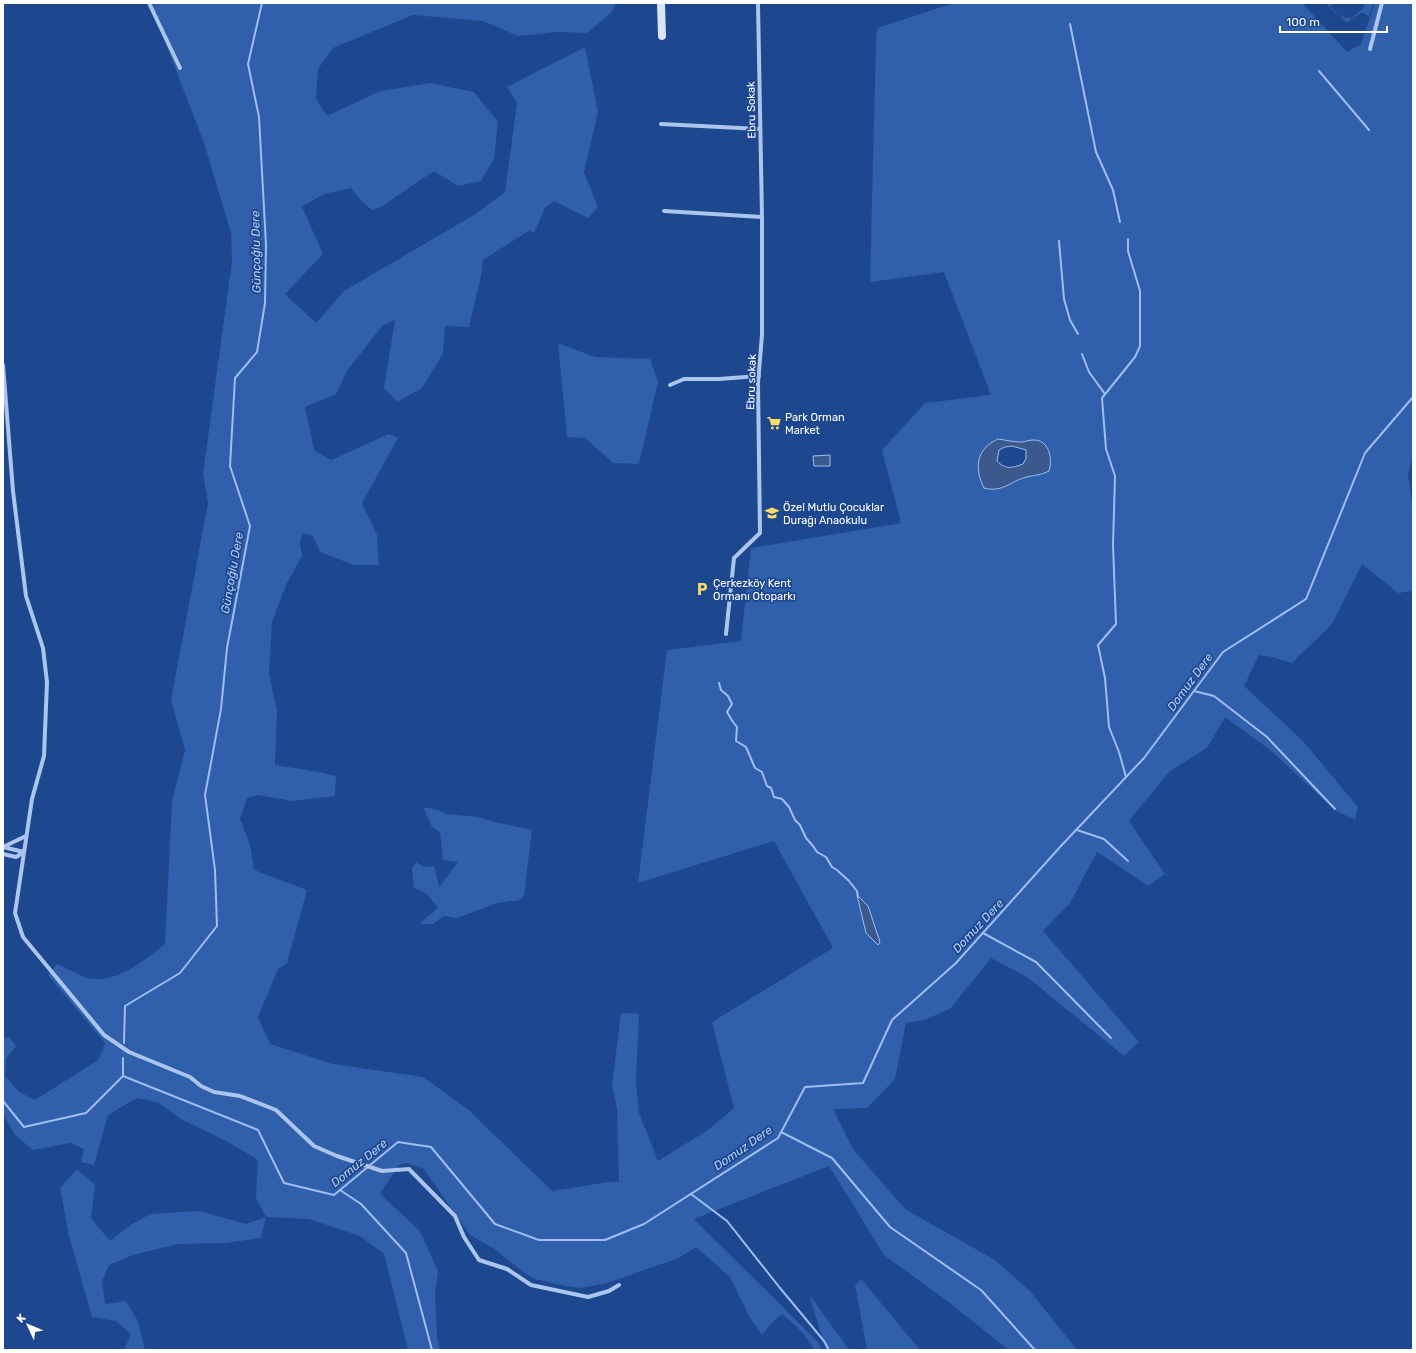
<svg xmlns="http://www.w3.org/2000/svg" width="1416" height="1353" viewBox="0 0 1416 1353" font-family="Rubik,sans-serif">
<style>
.green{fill:#305fac;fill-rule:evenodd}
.water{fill:#3b598d;stroke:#9fbeef;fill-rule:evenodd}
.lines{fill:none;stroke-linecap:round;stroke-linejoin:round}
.stream{stroke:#9fbeef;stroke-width:2}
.street{stroke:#abc5ed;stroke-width:4}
.secondary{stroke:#d8e4fa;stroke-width:8}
.labels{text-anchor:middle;stroke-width:3.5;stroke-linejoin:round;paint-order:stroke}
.street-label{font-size:11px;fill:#fff;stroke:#1d478e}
.poi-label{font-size:11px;fill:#fff;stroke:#1d478e;text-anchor:start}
.water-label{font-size:12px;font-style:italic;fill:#b7cff4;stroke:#1d478e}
</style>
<rect width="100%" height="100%" fill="#1d478e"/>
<g class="green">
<path d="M150 3H616L612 12 587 33 557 32 518 36 483 21 413 15 333 48 318 69 316 99 327 116 380 91 430 83 474 92 498 122 494 159 481 181 458 186 434 171 413 185 381 207 372 210 361 201 351 188 324 194 302 207 323 254 285 294 316 323 344 291 477 213 505 192 517 103 507 87 585 47 598 112 584 172 598 207 588 218 554 201 545 208 534 233 530 230 483 260 481 276 469 327 445 326 443 354 422 388 397 402 384 388 395 320 382 326 347 371 336 394 305 407 314 450 331 460 389 434 398 438 362 503 377 535 379 565H354L320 552 313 536 303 533 300 542 302 556 286 585 272 622 269 674 277 710 275 765 319 772 336 776 335 796 292 801 258 795 247 798 240 819 250 845 254 870 307 890 287 963 278 969 258 1017 270 1044 333 1064 423 1077 470 1111 552 1191 608 1182H619L617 1109 612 1085 621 1013 639 1014 636 1082 639 1113 658 1161 708 1130 734 1108 712 1022 833 948 774 841 638 883 667 650 741 641 751 548 901 523 882 450 925 403 991 395 944 272 870 282 876 42 877 28 954 3H1302L1347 52 1361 44 1375 3H1413V455L1408 474 1413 510V591L1398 593 1362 564 1332 624 1292 663 1272 657 1259 655 1244 686 1303 741 1358 807 1355 820 1335 810 1270 750 1225 717 1207 748 1170 771 1129 821 1165 874 1148 886 1097 852 1070 903 1043 931 1139 1042 1124 1056 1027 977 991 958 950 1009 924 1020 906 1023 895 1079 867 1108 833 1109 853 1149 905 1209 995 1260 1030 1291 1077 1350H1009L947 1301 884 1255 829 1166 694 1219 818 1342 822 1350H815L801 1331 782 1314 774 1321 762 1335 749 1316 730 1277 696 1247 679 1258 607 1283 581 1288 565 1286 535 1279 523 1272 496 1250 470 1235 423 1168 406 1163 399 1165 380 1194 420 1231 438 1271 435 1294 437 1338 440 1350H408L384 1254 360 1236 309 1219 266 1217 261 1238 225 1243 178 1244 133 1255 109 1265 102 1281 105 1304 126 1301 138 1321 145 1350H124L131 1334 116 1321 92 1317 69 1236 60 1188 77 1169 95 1185 91 1218 110 1241 132 1224 150 1214 199 1211 246 1224 266 1217 256 1198 258 1160 226 1141 181 1119 157 1102 137 1098 108 1115 94 1165 81 1162 84 1149 71 1143 33 1150 15 1135 3 1114V1038L9 1037 16 1046 6 1059 5 1076 19 1092 35 1100 98 1060 102 1052 105 1043 48 975 57 964C66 968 85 979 94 979 120 981 146 959 165 944L172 801 185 750 171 700 208 503 203 474 232 261 231 233 204 143ZM1034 440 1047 447 1051 458 1036 476 1027 477 1017 481 983 449 1016 442Z"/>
<polygon points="1325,3 1333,3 1330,6 1341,17 1343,16 1346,19 1349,17 1351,19 1365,7 1363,4 1365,3 1374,3 1369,17 1364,13 1361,13 1348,22 1346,22"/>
<polygon points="558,343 595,357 650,359 658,382 639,464 613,463 585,438 567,437"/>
<polygon points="423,807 438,810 446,814 477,817 495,822 532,830 524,896 520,900 497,903 457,918 444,916 433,924 419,924 438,908 426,893 414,888 412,868 416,862 424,867 434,866 439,887 458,862 443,860 440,832 432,827"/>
<polygon points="861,1279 920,1350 867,1350 855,1285"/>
<polygon points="809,1294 849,1350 826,1350"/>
</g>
<g class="water">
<path d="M998 439C1006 440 1013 442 1021 442 1025 442 1029 440 1033 440 1049 439 1053 459 1049 471 1041 475 1035 475 1027 477 1010 481 1003 493 984 488 974 468 976 449 998 439ZM1012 446 1026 450V458L1023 464C1012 468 1006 470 997 461L999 450 1005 447Z"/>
<polygon points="830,455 830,466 814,466 813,456"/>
<polygon points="857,895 868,906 880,942 878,945 866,933"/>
</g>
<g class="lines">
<g class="stream">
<polyline points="1070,24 1096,152 1113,190 1120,222"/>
<polyline points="1319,71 1369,130"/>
<polyline points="1059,241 1064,299 1070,320 1078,334"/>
<polyline points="1082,354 1089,372 1105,394"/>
<polyline points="719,683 721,690 728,696 732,704 727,712 733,722 737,727 736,741 746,747 755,768 762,772 767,786 771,788 774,797 782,799 789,807 795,820 800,825 806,838 813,846 817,852 826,857 832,867 837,870 849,881 857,891 858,897"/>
<polyline points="1194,691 1214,696 1267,737 1335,809"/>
<polyline points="1126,777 1119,752 1109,727 1105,678 1098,645 1116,624 1113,545 1115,476 1106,449 1102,398 1135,357 1140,346 1140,291 1128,251 1128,239"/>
<polyline points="1077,830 1104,839 1128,861"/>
<polyline points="983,933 1036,962 1111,1038"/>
<polyline points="124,1043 125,1006 180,973 217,926 215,870 205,795 221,709 227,648 250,526 230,466 235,378 257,352 265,303 266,245 259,117 248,64 262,3"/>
<polyline points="123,1076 123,1058"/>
<polyline points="3,1101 24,1127 86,1113 123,1076 258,1130 284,1183 334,1195 398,1142 431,1147 495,1224 539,1240 605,1240 644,1224 778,1138 805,1087 863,1083 892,1020 956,963 1060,847 1144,758 1223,652 1306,599 1365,453 1413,397"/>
<polyline points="781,1132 832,1158 890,1227 981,1290 1035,1350"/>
<polyline points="340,1190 361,1204 406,1253 432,1350"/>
<polyline points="691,1194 727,1221 780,1288 824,1341 829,1350"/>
</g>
<g class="street">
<polyline points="149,3 180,68"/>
<polyline points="758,3 762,217"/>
<polyline points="1370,49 1382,3"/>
<polyline points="661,124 760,129"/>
<polyline points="664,211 762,217 762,335 758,383 760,533 734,558 726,634"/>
<polyline points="3,365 13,491 26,596 43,648 47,682 44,756 32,799 15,913 23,937 104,1035 129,1052 190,1077 201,1086 214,1092 240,1096 276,1110 314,1146 337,1156 382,1171 409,1169 455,1216 464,1237 479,1260 507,1269 531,1285 588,1297 609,1291 619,1285"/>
<polyline points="670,385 684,379 719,379 759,376"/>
<polyline points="3,847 26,836"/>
<polyline points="3,847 24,852"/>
<polyline points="3,854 16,857 24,852"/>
</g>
<polyline class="secondary" points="661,3 662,36"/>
</g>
<defs>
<symbol id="supermarket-bare" viewBox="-9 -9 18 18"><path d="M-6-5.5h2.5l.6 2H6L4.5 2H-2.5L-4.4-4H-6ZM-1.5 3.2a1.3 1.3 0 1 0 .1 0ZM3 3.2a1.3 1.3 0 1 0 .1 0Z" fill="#fcdc6a" stroke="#1d478e" stroke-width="2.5" paint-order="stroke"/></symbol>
<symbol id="school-bare" viewBox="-9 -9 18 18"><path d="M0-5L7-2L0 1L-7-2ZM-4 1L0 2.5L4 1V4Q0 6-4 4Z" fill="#fcdc6a" stroke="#1d478e" stroke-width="2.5" paint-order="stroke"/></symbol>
<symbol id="parking-bare" viewBox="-9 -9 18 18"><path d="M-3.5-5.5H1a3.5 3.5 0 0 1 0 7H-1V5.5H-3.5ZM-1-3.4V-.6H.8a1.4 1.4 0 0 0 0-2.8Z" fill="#fcdc6a" stroke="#1d478e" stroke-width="2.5" paint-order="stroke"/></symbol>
</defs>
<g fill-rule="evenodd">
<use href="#supermarket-bare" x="764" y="413" width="20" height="20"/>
<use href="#school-bare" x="762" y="503" width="20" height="20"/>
<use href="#parking-bare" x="692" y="579" width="20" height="20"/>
</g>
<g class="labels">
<g class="street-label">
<text transform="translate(751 110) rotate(-91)" y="4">Ebru Sokak</text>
<text transform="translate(751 382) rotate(-88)" y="4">Ebru sokak</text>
</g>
<g class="poi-label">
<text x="785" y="421">Park Orman<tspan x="785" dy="13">Market</tspan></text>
<text x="783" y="511">Özel Mutlu Çocuklar<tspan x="783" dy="13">Durağı Anaokulu</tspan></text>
<text x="713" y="587">Çerkezköy Kent<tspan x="713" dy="13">Ormanı Otoparkı</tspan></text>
</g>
<g class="water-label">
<text transform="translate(256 252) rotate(-91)" y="4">Günçoğlu Dere</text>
<text transform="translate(232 573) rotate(-80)" y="4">Günçoğlu Dere</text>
<text transform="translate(1190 682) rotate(-54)" y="4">Domuz Dere</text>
<text transform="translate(978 926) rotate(-47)" y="4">Domuz Dere</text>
<text transform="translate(743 1148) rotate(-35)" y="4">Domuz Dere</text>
<text transform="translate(359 1163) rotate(-39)" y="4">Domuz Dere</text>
</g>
</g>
<rect width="1416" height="1353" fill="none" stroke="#ffffff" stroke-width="8"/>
<g transform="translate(28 1325) rotate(314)" stroke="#1d478e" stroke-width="3" paint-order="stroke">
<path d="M0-3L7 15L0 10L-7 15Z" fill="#ffffff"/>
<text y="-6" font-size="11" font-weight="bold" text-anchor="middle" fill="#ffffff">K</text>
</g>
<path d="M1280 26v6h107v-6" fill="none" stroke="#ffffff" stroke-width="2"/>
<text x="1286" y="26" font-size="12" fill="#ffffff" stroke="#1d478e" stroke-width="3" paint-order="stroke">100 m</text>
</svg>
